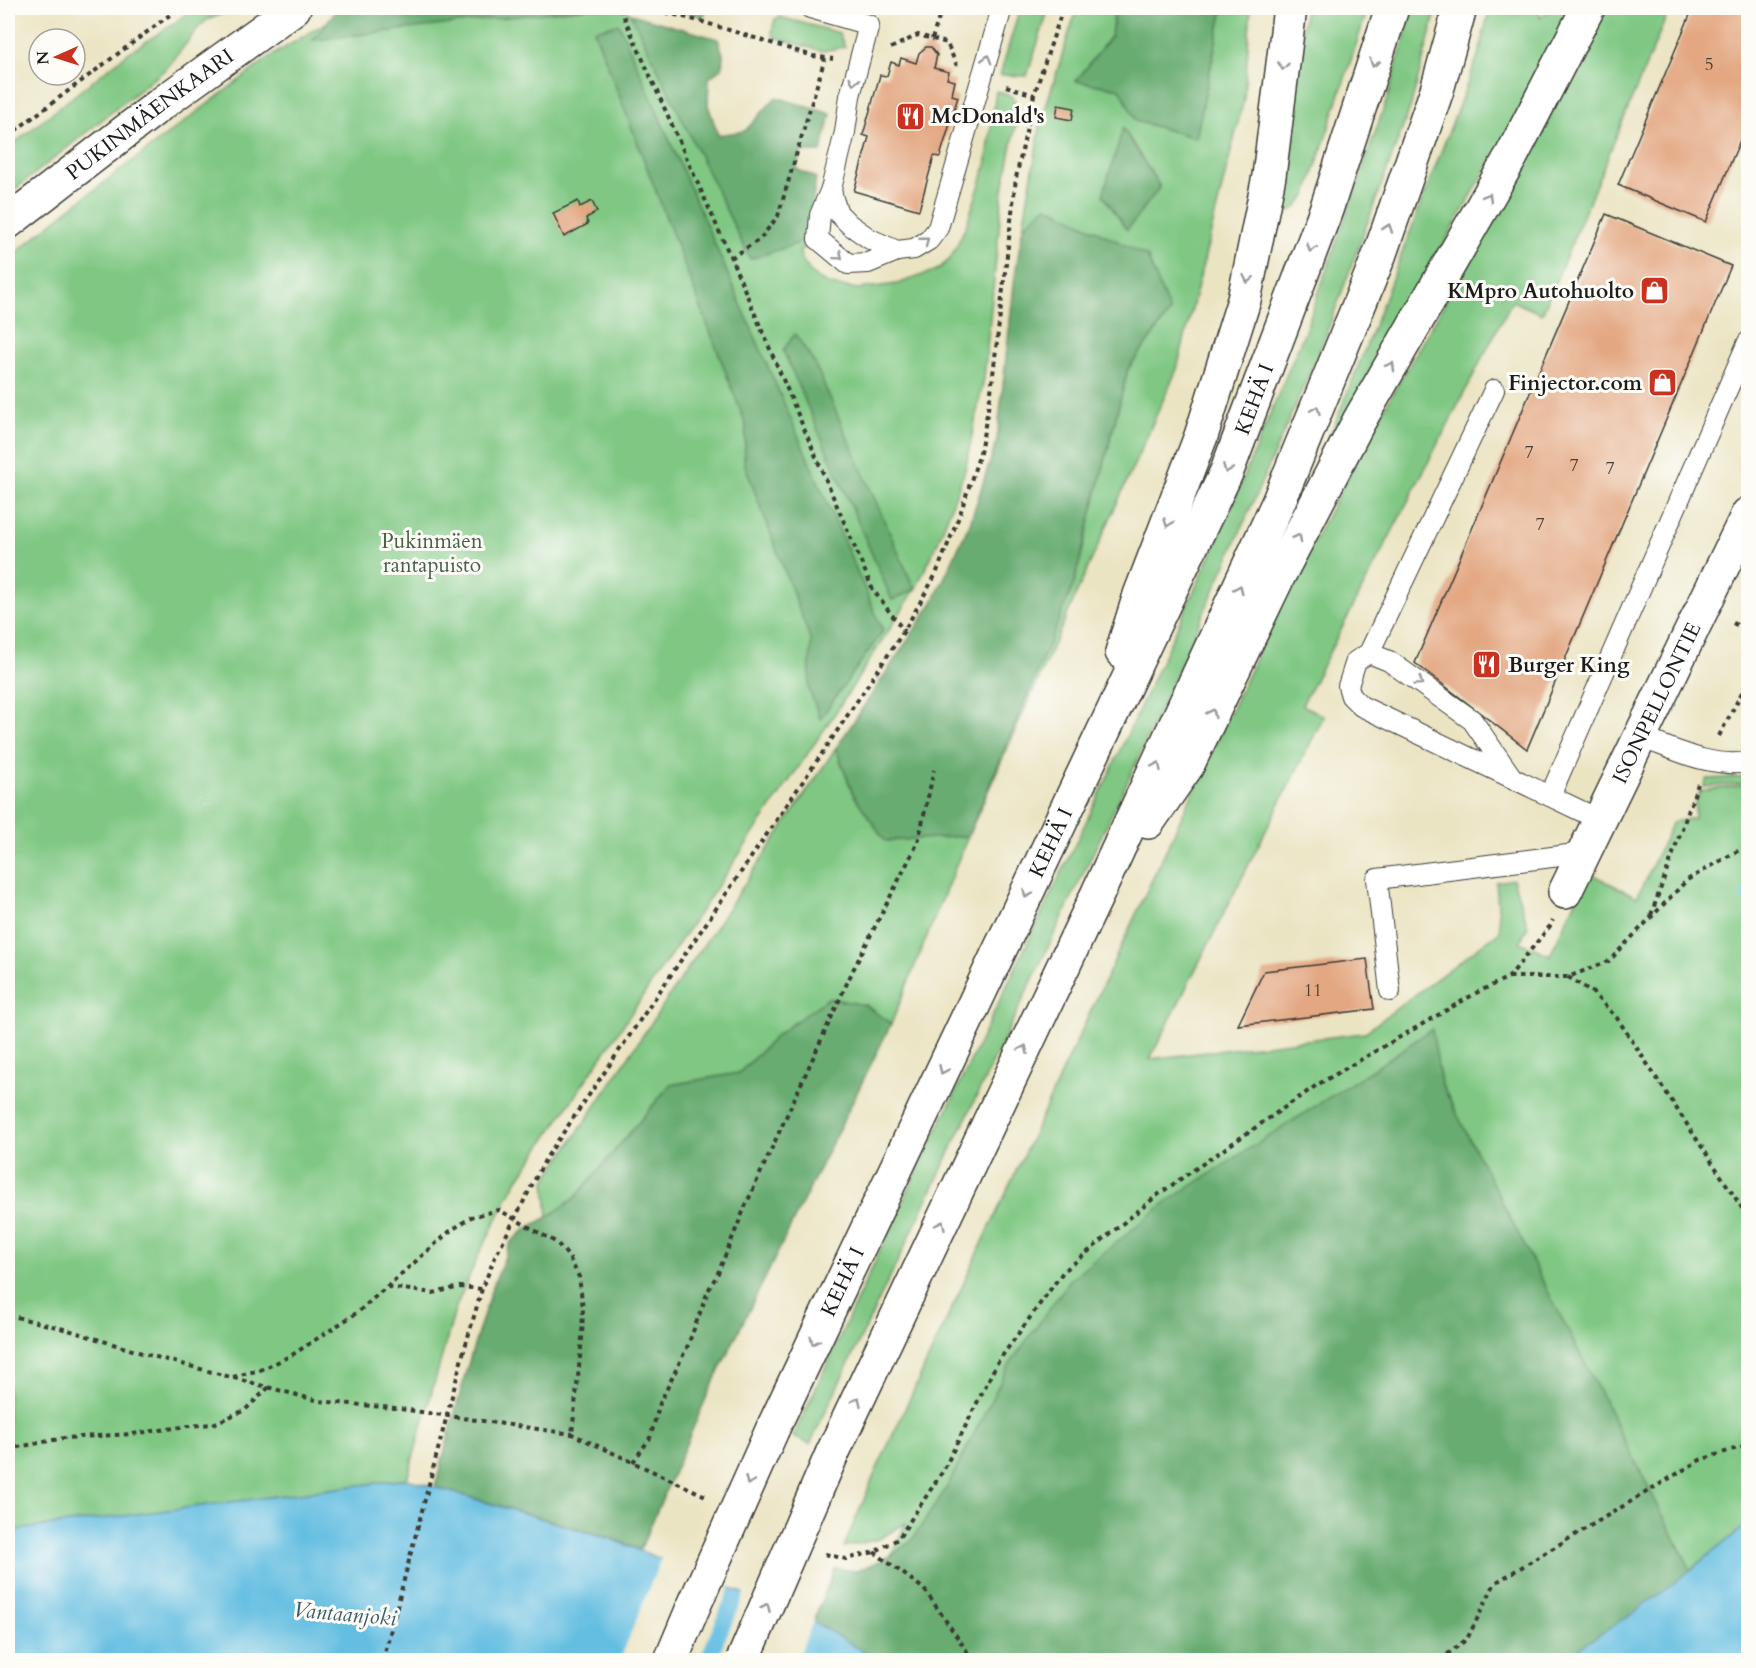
<svg xmlns="http://www.w3.org/2000/svg" width="1756" height="1668" viewBox="0 0 1756 1668" font-family="Cardo,serif">
<style>
.green{fill:#7fc783;stroke:#4e7250;stroke-width:1.5}
.forest{fill:#67ac71;stroke:#426446;stroke-width:1.5}
.water{fill:#64bee1;stroke:#406d7e;stroke-width:1.5}
.pier{fill:#ebe4c3}
.lines{fill:none;stroke-linecap:round;stroke-linejoin:round}
.stream{stroke:#64bee1;stroke-width:10}
.building{fill:#e3a782}
.service-casing{stroke:#3b3a35;stroke-width:22}
.minor-casing{stroke:#3b3a35;stroke-width:36}
.primary-casing{stroke:#3b3a35;stroke-width:36}
.trunk-casing{stroke:#3b3a35;stroke-width:36}
.path{stroke:#3b3a35;stroke-width:4;stroke-dasharray:4.5 4.5;stroke-linecap:butt}
.service{stroke:#fff;stroke-width:20}
.minor{stroke:#fff;stroke-width:33}
.primary{stroke:#fff;stroke-width:33}
.trunk{stroke:#fff;stroke-width:33}
.trunk-bridge-casing{stroke:#3b3a35;stroke-width:36;stroke-linecap:butt}
.path-bridge{stroke:#3b3a35;stroke-width:4;stroke-dasharray:4.5 4.5;stroke-linecap:butt}
.trunk-bridge{stroke:#fff;stroke-width:33}
.oneway{stroke:#999}
.labels{text-anchor:middle;stroke-width:6;stroke-linejoin:round;paint-order:stroke}
.number-label{font-size:18px;fill:#4e3f36}
.street-label{font-size:21px;fill:#1c1c1c;stroke:#fdfcf7}
.poi-label{font-size:21px;font-weight:bold;fill:#1c1c1c;stroke:#fdfcf7;text-anchor:start}
.park-label{font-size:21px;fill:#446045;stroke:#fdfcf7}
.water-label{font-size:22px;font-style:italic;fill:#395d6b;stroke:#fdfcf7}
</style>
<rect width="100%" height="100%" fill="#fdfcf7"/>
<filter id="ink" filterUnits="userSpaceOnUse"><feTurbulence type="fractalNoise" baseFrequency=".0167" numOctaves="2"/><feDisplacementMap in="SourceGraphic" scale="12" xChannelSelector="R" yChannelSelector="G"/><feConvolveMatrix kernelMatrix="1 2 1 2 8 2 1 2 1" color-interpolation-filters="sRGB"/></filter>
<filter id="wash" filterUnits="userSpaceOnUse"><feTurbulence type="fractalNoise" baseFrequency=".008" numOctaves="4" result="noise"/><feDisplacementMap in="SourceGraphic" scale="24" xChannelSelector="R" yChannelSelector="G"/><feGaussianBlur stdDeviation="1.35" result="paint"/><feColorMatrix in="noise" values="0 0 0 0 0 0 0 0 0 0 0 0 0 0 0 0 0 1.4 0 .05"/><feComposite in="paint" operator="in"/></filter>
<g filter="url(#wash)">
<rect width="100%" height="100%" fill="#ebe4c3"/>
<g class="green">
<path d="M193,8h43l-29,12 -9,8 -30,39 -160,128v-47l120,-95 44,-28z"/>
<path d="M350,8h274l7,6 165,230 12,-8 4,9 -13,5 4,11 8,12 7,6 12,6 29,4 38,-5 40,-14 13,-11 16,-33 20,-60 10,-75 16,5 7,13 -16,81 -19,188 -19,92 -27,72 -23,48 -79,122 -321,472 -36,70 -23,53 -49,172 -399,52v-1272l61,-50 202,-153z"/>
<path d="M672,8h34l-2,9z"/>
<path d="M1020,8h29l-22,68 -27,-1z"/>
<path d="M1077,8h38l-4,27 -34,46 44,8 15,32 60,16 27,-129h28l-7,91 -67,270 -209,467 -77,188 -26,-19 -88,30 -38,38 -69,12 -94,112 -28,20 -3,-36 291,-433 17,46 221,-210 54,-215 42,-57 -123,-106 -24,21 18,-105z"/>
<path d="M1305,8h63l-61,186 -10,13 -7,4 -7,-5z"/>
<path d="M1413,8h24l-26,97 -87,235 -95,217 -99,219 -320,668 -17,-7 119,-255 198,-410 102,-220 93,-221 82,-232z"/>
<path d="M1490,8h49l1,10 10,-10h22l-46,92 -198,346v-6l37,-91 113,-293z"/>
<path d="M1607,8h63l-128,306 -30,-13 -210,404 22,11 -174,343 214,-26 136,-102 -4,-49 17,-3 15,48 -8,15 30,13 39,-82 48,24 36,-75 21,-4 1,-14 5,-13 48,-6v739l-89,71 -97,65h-684l-29,-17 57,-120 -27,16 -35,8 31,-74 411,-880 103,-193 123,-214z"/>
<path d="M780,17l59,16 6,14 -23,4 -49,-14 -1,-6 3,-12z"/>
<path d="M1748,777v6l-45,4 4,-8z"/>
</g>
<g class="forest">
<path d="M338,8h249l-274,32z"/>
<path d="M1115,8h108l-27,130 -60,-17 -16,-32 -44,-8 35,-45z"/>
<path d="M631,14l87,25 5,15 -1,14 -13,10 -1,27 10,30 27,-4 31,-34 55,17 -10,38h-20l-5,17 20,9 -8,58 -12,8 -46,15z"/>
<path d="M619,24l264,607 -63,88 -11,-30 2,-48 -67,-178 2,-38 -152,-395z"/>
<path d="M1123,128l37,59 -33,43 -24,-35z"/>
<path d="M1047,206l100,50 23,56 -42,57 -54,215 -106,252 -83,5 -32,-47 -17,-46 97,-146 37,-79 27,-83 18,-165 8,-48z"/>
<path d="M795,334l19,28 101,228 -23,10 -109,-250z"/>
<path d="M828,998l37,7 26,19 -180,363 -71,163 -26,-11 -179,-52 32,-119 24,-77 20,-49 16,-14 21,-11 28,-20 94,-112 69,-12 38,-38z"/>
<path d="M1432,1029l9,54 250,487 -32,25 -97,65h-684l-65,-38 22,-54 21,3 35,-15 21,-16 35,-53 62,-122 61,-85 99,-80 209,-134z"/>
</g>
<g class="water">
<path d="M407,1479l207,61 202,83 62,37h-870v-129z"/>
<path d="M1748,1524v136h-186l97,-65z"/>
</g>
<g class="pier">
<path d="M662,1556l69,29 -32,75h-79z"/>
<path d="M746,1591l68,28 -17,41h-81z"/>
</g>
<g class="lines">
<path class="stream" d="M1746,894l2,3"/>
</g>
<g id="blocks">
<g class="building">
<path d="M1693,8h55v113l-42,101 -88,-37z"/>
<path d="M926,47h5l6,8 -3,13 15,4 -2,7 8,2 -3,14 6,2 -18,60 -6,-1 -15,54 -65,-19 15,-54 -6,-2 17,-60 7,1 4,-14 8,3 2,-7 15,5 3,-10z"/>
<path d="M1058,105l16,3 -2,12 -16,-3z"/>
<path d="M578,201l2,6 12,-6 5,11 -11,6 2,6 -24,13 -11,-24z"/>
<path d="M1606,214l125,52 -204,483 -112,-86z"/>
<path d="M1367,959l7,50 -136,16 26,-54z"/>
</g>
</g>
</g>
<g filter="url(#ink)">
<use href="#blocks" fill-opacity="0" stroke="#3b3a35" stroke-width="1.5"/>
<g class="lines">
<defs>
<g id="service">
<path d="M810,8l59,17 -19,71 -5,36 -14,57 2,10 5,14 12,12 20,14 27,12 17,-2 15,-9 9,-12 64,-220"/>
<path d="M831,189l-11,26 -2,24 30,25 20,-1 29,-12"/>
<path d="M1494,390l-125,263 -13,8 -8,25 3,10 10,10 239,114"/>
<path d="M1369,653l20,8 83,59 39,56"/>
<path d="M1640,737c36,13 70,31 108,25"/>
<path d="M1550,796l198,-454"/>
<path d="M1390,991l-13,-112 207,-26"/>
</g>
<g id="minor">
<path id="s1" d="M1565,892l183,-378"/>
</g>
<g id="primary">
<path id="s2" d="M8,222l153,-118 133,-96"/>
</g>
<g id="trunk">
<path d="M1122,652l18,-57 61,-159 43,-136 25,-124 21,-168"/>
<path d="M1148,822l39,-56 91,-189 81,-156 153,-266 76,-147"/>
<path id="s3" d="M773,1428l454,-957 99,-261 66,-202"/>
<path d="M832,1454l265,-559 181,-392 101,-247 58,-166 23,-82"/>
</g>
</defs>
<use href="#service" class="service-casing"/>
<use href="#minor" class="minor-casing"/>
<use href="#primary" class="primary-casing"/>
<use href="#trunk" class="trunk-casing"/>
<g class="path">
<path d="M620,8l111,250 142,332 31,41"/>
<path d="M648,8l55,14 110,34 20,3"/>
<path d="M932,39l10,-31"/>
<path d="M891,48l27,-13 29,8 10,23"/>
<path d="M1006,86l28,9"/>
<path d="M8,136l171,-128"/>
<path d="M731,258l29,-19 18,-23 47,-158"/>
<path d="M1733,623l15,8"/>
<path d="M1719,736l29,-55"/>
<path d="M1651,915l47,-131"/>
<path d="M1509,977h59l41,-16 78,-81 61,-35"/>
<path d="M1568,977l24,15 25,26 131,199"/>
<path d="M388,1287l45,6 27,-6 22,2"/>
<path d="M8,1315l60,15 77,24 174,47 75,7 178,26 136,63"/>
<path d="M463,1354l19,-65 13,-32 51,-99 281,-412 77,-115 32,-57 24,-60 20,-61 11,-61 25,-214 18,-83 29,-87"/>
<path d="M233,1377l30,-8 29,-14 66,-43 91,-80 22,-15 28,-7 58,33 12,14 10,20 4,31 -1,30 -10,96"/>
<path d="M8,1449l56,-11 68,-4 57,-8 24,-2 32,-14 24,-23"/>
<path d="M633,1462l17,-24 10,-35 28,-58 20,-54 10,-18 27,-66 108,-237 65,-128 16,-72"/>
<path d="M874,1552l50,37 49,71"/>
<path d="M825,1554l21,5 28,-7 24,-13 45,-68 54,-108 66,-91 96,-78 158,-109 159,-92 33,-16 41,-51 3,-6"/>
<path d="M1440,1660l27,-21 28,-56 205,-123 44,-14 4,-3"/>
</g>
<use href="#service" class="service"/>
<use href="#minor" class="minor"/>
<use href="#primary" class="primary"/>
<use href="#trunk" class="trunk"/>
<defs>
<g id="trunk-bridge">
<path d="M671,1660l21,-50 81,-182"/>
<path d="M743,1660l89,-206"/>
</g>
</defs>
<use href="#trunk-bridge" class="trunk-bridge-casing"/>
<path class="path-bridge" d="M383,1660l80,-306"/>
<use href="#trunk-bridge" class="trunk-bridge"/>
</g>
<defs><path id="oneway-chevron" d="M-2-3.5L2.5 0L-2 3.5" fill="none" stroke-width="1.6" stroke-linecap="round" stroke-linejoin="round" transform="scale(1.5)"/></defs>
<g class="oneway">
<use href="#oneway-chevron" transform="translate(987 59) rotate(-74)"/>
<use href="#oneway-chevron" transform="translate(1374 63) rotate(108)"/>
<use href="#oneway-chevron" transform="translate(1283 66) rotate(97)"/>
<use href="#oneway-chevron" transform="translate(854 81) rotate(103)"/>
<use href="#oneway-chevron" transform="translate(1488 197) rotate(-60)"/>
<use href="#oneway-chevron" transform="translate(1388 228) rotate(-71)"/>
<use href="#oneway-chevron" transform="translate(925 241) rotate(-39)"/>
<use href="#oneway-chevron" transform="translate(1311 248) rotate(111)"/>
<use href="#oneway-chevron" transform="translate(839 256) rotate(40)"/>
<use href="#oneway-chevron" transform="translate(1248 279) rotate(101)"/>
<use href="#oneway-chevron" transform="translate(1391 366) rotate(-60)"/>
<use href="#oneway-chevron" transform="translate(1316 410) rotate(-68)"/>
<use href="#oneway-chevron" transform="translate(1227 469) rotate(113)"/>
<use href="#oneway-chevron" transform="translate(1168 523) rotate(111)"/>
<use href="#oneway-chevron" transform="translate(1298 538) rotate(-62)"/>
<use href="#oneway-chevron" transform="translate(1239 589) rotate(-65)"/>
<use href="#oneway-chevron" transform="translate(1419 682) rotate(35)"/>
<use href="#oneway-chevron" transform="translate(1212 713) rotate(-64)"/>
<use href="#oneway-chevron" transform="translate(1157 766) rotate(-65)"/>
<use href="#oneway-chevron" transform="translate(1027 894) rotate(115)"/>
<use href="#oneway-chevron" transform="translate(1024 1049) rotate(-65)"/>
<use href="#oneway-chevron" transform="translate(943 1070) rotate(115)"/>
<use href="#oneway-chevron" transform="translate(941 1225) rotate(-65)"/>
<use href="#oneway-chevron" transform="translate(814 1341) rotate(115)"/>
<use href="#oneway-chevron" transform="translate(857 1401) rotate(-65)"/>
<use href="#oneway-chevron" transform="translate(749 1481) rotate(114)"/>
<use href="#oneway-chevron" transform="translate(766 1607) rotate(-66)"/>
</g>
</g>
<defs>
<symbol id="restaurant-square" viewBox="-11 -11 22 22"><rect x="-9" y="-9" width="18" height="18" rx="4" fill="#c8321e" stroke="#fdfcf7"/><path d="M-5-6h1v4h1v-4h1v4h1v-4h1v5L-1.5 .5V6h-2V.5L-5-1ZM5-6V6H3V1.5H1.5Q1.5-4 5-6Z" fill="#fff"/></symbol>
<symbol id="shop-square" viewBox="-11 -11 22 22"><rect x="-9" y="-9" width="18" height="18" rx="4" fill="#c8321e" stroke="#fdfcf7"/><path d="M-5-2.5h2.3a2.7 3.5 0 0 1 5.4 0H5L5.5 6h-11ZM-1.5-2.5h3a1.5 2.3 0 0 0-3 0Z" fill="#fff"/></symbol>
</defs>
<g fill-rule="evenodd">
<use href="#restaurant-square" x="894" y="100" width="33" height="33"/>
<use href="#shop-square" x="1638" y="274" width="33" height="33"/>
<use href="#shop-square" x="1646" y="366" width="33" height="33"/>
<use href="#restaurant-square" x="1470" y="648" width="33" height="33"/>
</g>
<g class="labels">
<g class="number-label">
<text x="1709" y="70">5</text>
<text x="1529" y="458">7</text>
<text x="1574" y="471">7</text>
<text x="1610" y="474">7</text>
<text x="1540" y="530">7</text>
<text x="1313" y="996">11</text>
</g>
<g class="street-label">
<text dy="7" stroke="none"><textPath href="#s2" startOffset="178">PUKINMÄENKAARI</textPath></text>
<text dy="7" stroke="none"><textPath href="#s3" startOffset="1136">KEHÄ I</textPath></text>
<text dy="7" stroke="none"><textPath href="#s1" startOffset="210">ISONPELLONTIE</textPath></text>
<text dy="7" stroke="none"><textPath href="#s3" startOffset="648">KEHÄ I</textPath></text>
<text dy="7" stroke="none"><textPath href="#s3" startOffset="162">KEHÄ I</textPath></text>
</g>
<g class="poi-label">
<text x="931" y="123">McDonald's</text>
<text x="1634" y="298" text-anchor="end">KMpro Autohuolto</text>
<text x="1642" y="390" text-anchor="end">Finjector.com</text>
<text x="1508" y="672">Burger King</text>
</g>
<g class="park-label">
<text x="432" y="548">Pukinmäen<tspan x="432" dy="24">rantapuisto</tspan></text>
</g>
<g class="water-label">
<text transform="translate(345 1613) rotate(5)" y="8">Vantaanjoki</text>
</g>
</g>
<rect width="1756" height="1668" fill="none" stroke="#fdfcf7" stroke-width="30"/>
<g transform="translate(57 57) rotate(267)"><circle r="28" fill="#fdfcf7" stroke="#a3a29f" stroke-width="1.5"/>
<path d="M0-4.5L10 22L0 15L-10 22Z" fill="#c8321e"/>
<text y="-9" font-size="16" font-weight="bold" text-anchor="middle" fill="#1c1c1c">N</text>
</g>
</svg>
